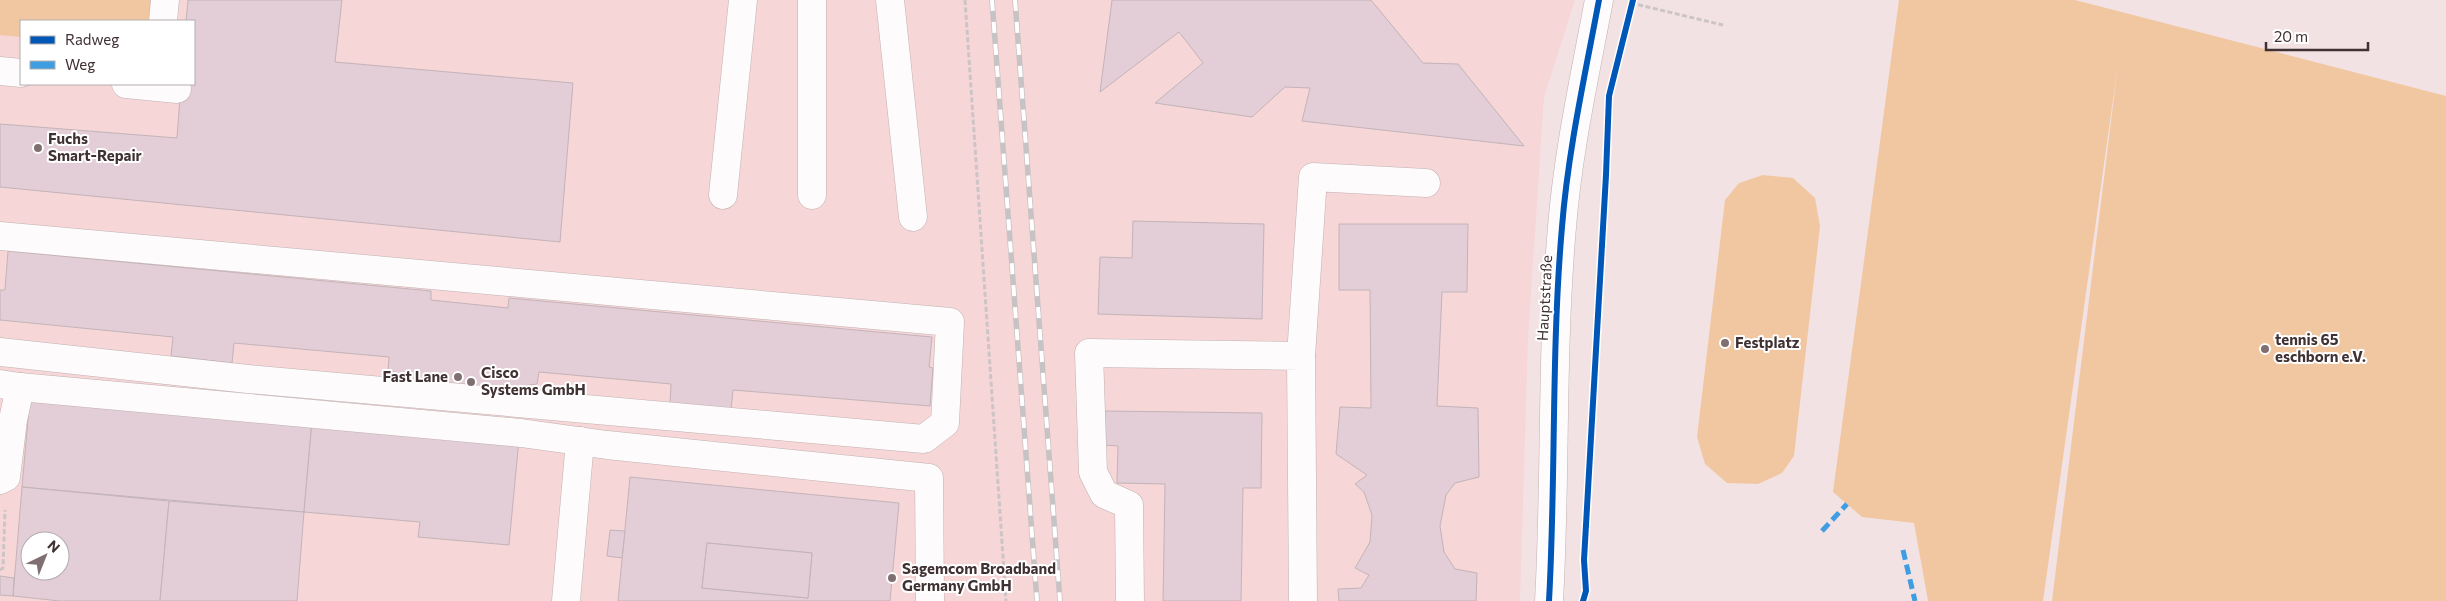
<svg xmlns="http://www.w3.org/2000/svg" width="2446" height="601" viewBox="0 0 2446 601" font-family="Commissioner,sans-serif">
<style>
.built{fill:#f7d6d8;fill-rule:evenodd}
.green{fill:#f0c7a1}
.building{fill:#e3cdd6;stroke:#c2b4b8;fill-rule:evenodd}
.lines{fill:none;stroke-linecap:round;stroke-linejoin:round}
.minor-casing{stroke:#c0b1b2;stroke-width:29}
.path{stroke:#ccc4c5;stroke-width:3;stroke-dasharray:5 2.5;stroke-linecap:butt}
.minor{stroke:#fdfbfb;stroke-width:28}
.rail-casing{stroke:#c7c2c3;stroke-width:5.5}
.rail{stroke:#fff;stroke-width:4;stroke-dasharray:11;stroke-linecap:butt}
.quiet{stroke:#3f9de2;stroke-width:5;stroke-dasharray:10 5;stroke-linecap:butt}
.cycleway-casing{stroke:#fff;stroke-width:9}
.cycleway{stroke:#0057b8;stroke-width:6}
.poi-dot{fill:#7f6f71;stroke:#fff;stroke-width:2}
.labels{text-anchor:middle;stroke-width:4;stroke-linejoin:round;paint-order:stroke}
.poi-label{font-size:15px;font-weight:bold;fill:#403133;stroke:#fff;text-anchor:start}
.street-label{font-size:15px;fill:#403133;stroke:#fff}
</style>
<rect width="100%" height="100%" fill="#f3e2e3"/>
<path class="built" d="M0,0h1575l-31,97 -16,241 -8,263h-1520zM21,21h173v63h-173zM30,541h30v30h-30z"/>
<g class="green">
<path d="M0,0h152l-2,21h-129v16l-21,-2z"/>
<path d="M1899,0h176l371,96v505h-394l66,-537 -75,537h-115l-14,-78 -52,-6 -29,-25z"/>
<path d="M1763,175l30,3 22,20 5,28 -26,230 -12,17 -24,11 -31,-1 -22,-19 -8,-27 28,-237 14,-17z"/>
</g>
<g class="building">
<path d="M188,0h154l-7,62 238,21 -13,159 -560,-55v-63l177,14 4,-54h13v-63h-8z"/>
<path d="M1112,0h259l52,63 35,1 66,82 -222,-25 8,-33 -25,-1 -33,30 -97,-14 48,-40 -24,-31 -79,60z"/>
<path d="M1133,221l131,3 -2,95 -164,-5 2,-57 32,1z"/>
<path d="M1339,224h129l-1,68h-25l-5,114 41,2 1,69 -24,6 -9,12 -6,31 4,26 11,17 22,4 -1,28h-137l-1,-12 23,-1 8,-13 -14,-7 15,-26 2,-27 -8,-23 -9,-8 12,-9 -31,-21 4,-47 31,1 -1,-118h-31z"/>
<path d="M8,251l423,40v9l77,8 1,-10 423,39 -3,30 4,1 -3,38 -197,-16 -2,20 -61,-7 1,-19 -132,-12 -2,12 -76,10 -73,-24 1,-13 -155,-14 -2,20 -61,-7 2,-19 -173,-17v-30h5z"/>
<path d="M30,397l282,24 -8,91 -282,-25z"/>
<path d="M1105,411l157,2 -1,75h-18l-2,113h-78l2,-117 -48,-1 1,-37 -14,-1z"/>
<path d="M312,421l207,18 -10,106 -91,-8 2,-15 -116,-10z"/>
<path d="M630,477l269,26 -9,98h-272zM707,543l105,10 -4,45 -106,-10z"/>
<path d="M22,487l147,14 -9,100h-100l-47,-5zM30,541h30v30h-30z"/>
<path d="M169,501l135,11 -7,89h-137z"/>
<path d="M610,530l15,1 -3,27 -15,-2z"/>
<path d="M707,543l105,10 -4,45 -106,-10z"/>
<path d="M0,576l14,2 -1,18 -13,-1z"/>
</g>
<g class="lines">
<defs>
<g id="minor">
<path d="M890,0l23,217"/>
<path d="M163,21l2,-21"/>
<path d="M0,71l21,2"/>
<path d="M126,84l51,5"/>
<path d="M723,195l20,-195"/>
<path d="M812,195v-195"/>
<path d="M0,236l950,86 -5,101 -21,16 -676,-60 -248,-27"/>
<path d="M1301,356l12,-179 113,6"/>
<path d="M0,384l20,3 -7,33 -7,57 -6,3"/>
<path d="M20,387l501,46 86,12 322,33 1,123"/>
<path d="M566,601l14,-160"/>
<path d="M1130,601l-1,-96 -25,-11 -11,-22 -4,-119 212,3 2,245"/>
<path d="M1549,601c7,-124 2,-249 13,-374 6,-76 23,-152 37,-227"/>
</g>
</defs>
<use href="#minor" class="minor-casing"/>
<g class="path">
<path d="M965,0l41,601"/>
<path d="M1631,3l92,22"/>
<path d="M0,570l3,-2 2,-58"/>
</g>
<use href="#minor" class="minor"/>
<defs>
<g id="rail">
<path d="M992,0l45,601"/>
<path d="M1015,0l45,601"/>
</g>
</defs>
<use href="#rail" class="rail-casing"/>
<use href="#rail" class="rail"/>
<g class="quiet">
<path d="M1822,531l25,-27"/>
<path d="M1903,550l12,51"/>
</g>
<defs>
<g id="cycleway">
<path d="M1549,601c7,-124 2,-249 13,-374 6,-76 23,-152 37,-227"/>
<path d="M1583,601l3,-10 -2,-31 22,-385 3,-79 24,-96"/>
</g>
</defs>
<use href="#cycleway" class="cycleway-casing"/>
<use href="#cycleway" class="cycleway"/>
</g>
<g class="poi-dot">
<circle cx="38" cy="148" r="5"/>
<circle cx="1725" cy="343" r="5"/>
<circle cx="2265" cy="349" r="5"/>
<circle cx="458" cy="377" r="5"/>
<circle cx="471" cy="382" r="5"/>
<circle cx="892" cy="578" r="5"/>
</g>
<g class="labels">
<g class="poi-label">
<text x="48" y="144">Fuchs<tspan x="48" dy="17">Smart-Repair</tspan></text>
<text x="2275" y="345">tennis 65<tspan x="2275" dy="17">eschborn e.V.</tspan></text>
<text x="1735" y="348">Festplatz</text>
<text x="481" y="378">Cisco<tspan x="481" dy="17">Systems GmbH</tspan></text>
<text x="448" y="382" text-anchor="end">Fast Lane</text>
<text x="902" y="574">Sagemcom Broadband<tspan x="902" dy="17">Germany GmbH</tspan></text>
</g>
<g class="street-label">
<text transform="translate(1545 298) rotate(-87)" y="5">Hauptstraße</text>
</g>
</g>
<rect x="20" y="20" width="175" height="65" fill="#ffffff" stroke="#b3adad"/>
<rect x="30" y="36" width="25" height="8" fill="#0057b8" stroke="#b3adad"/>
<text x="65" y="45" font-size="15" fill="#403133">Radweg</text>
<rect x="30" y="61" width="25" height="8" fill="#3f9de2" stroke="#b3adad"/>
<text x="65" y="70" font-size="15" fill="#403133">Weg</text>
<g transform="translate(45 556) rotate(43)"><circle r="24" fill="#ffffff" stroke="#b3adad"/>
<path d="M0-4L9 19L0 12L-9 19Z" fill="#7f6f71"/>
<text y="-8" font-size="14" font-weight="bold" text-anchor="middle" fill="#403133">N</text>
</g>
<path d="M2266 42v8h102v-8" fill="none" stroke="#403133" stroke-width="2.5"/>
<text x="2274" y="42" font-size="15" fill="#403133" stroke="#ffffff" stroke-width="4" paint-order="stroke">20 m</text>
</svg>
